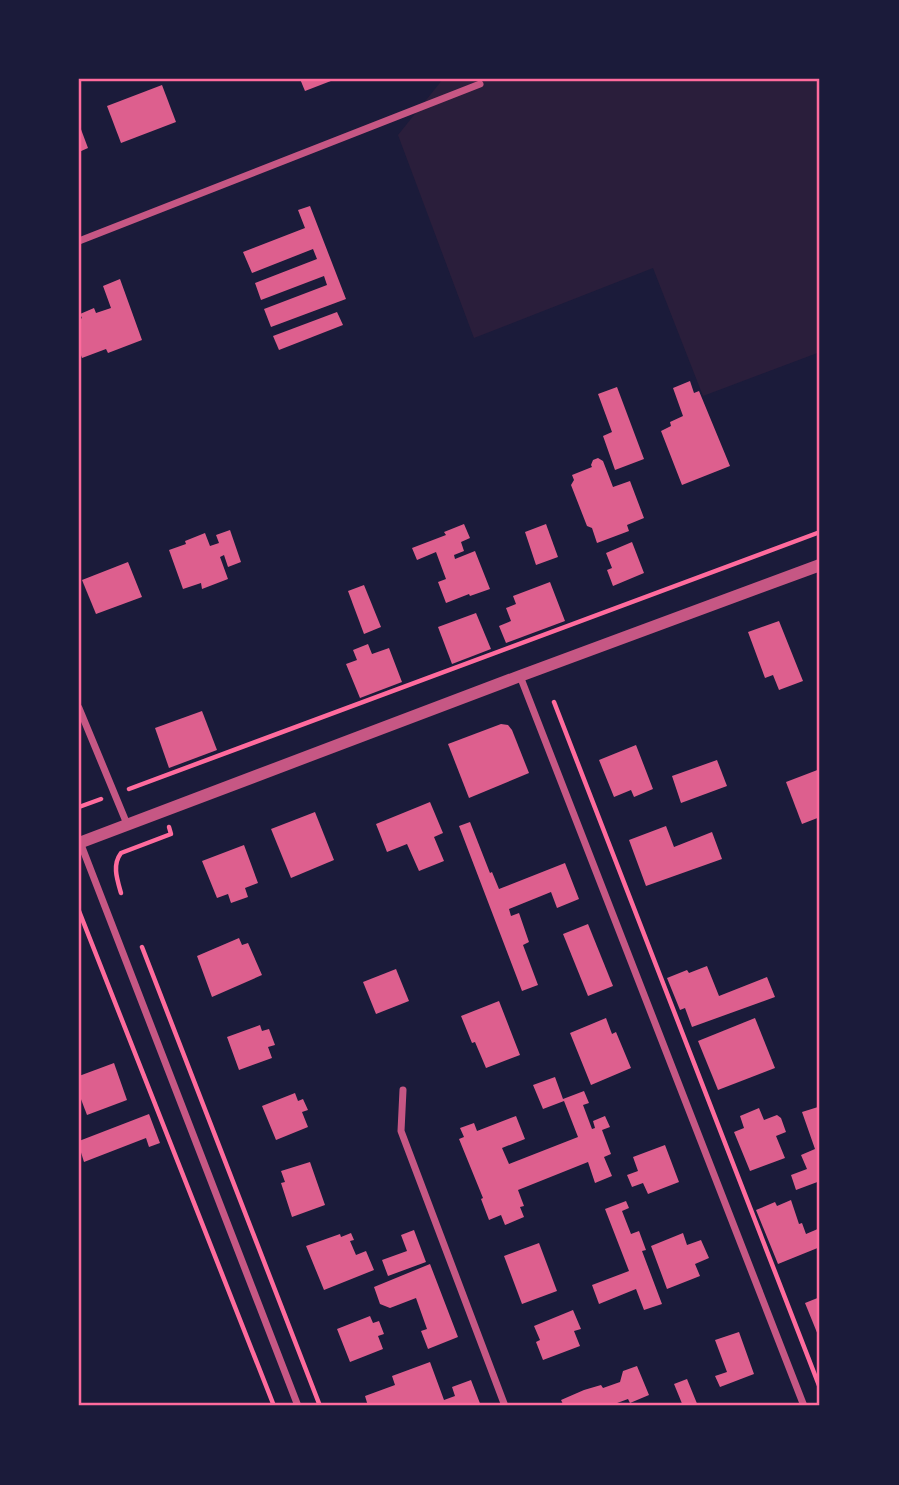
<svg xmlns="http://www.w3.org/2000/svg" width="899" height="1485" viewBox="0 0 899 1485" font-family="'DM Sans',sans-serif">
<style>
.green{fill:#2a1e3b}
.building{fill:#dd5f8e}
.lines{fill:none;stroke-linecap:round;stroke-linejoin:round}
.path{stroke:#ff6b9d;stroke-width:4.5}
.minor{stroke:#c65784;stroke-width:7}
.tertiary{stroke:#c65784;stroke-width:12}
.neatline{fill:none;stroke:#ff6b9d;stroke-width:2.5}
</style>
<rect width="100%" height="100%" fill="#1b1b3a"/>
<path class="green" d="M443,79h377v273l-117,44 -50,-128 -179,70 -76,-203z"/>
<g class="building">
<path d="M300,79h36l-31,12z"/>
<path d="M162,85l14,37 -55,21 -14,-37z"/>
<path d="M79,124l9,24 -9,4z"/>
<path d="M310,206l36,93 -75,28 -7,-18 63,-24 -3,-9 -63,24 -6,-17 62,-24 -4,-10 -61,24 -9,-21 62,-24 -7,-18z"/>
<path d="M120,279l22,61 -34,13 -2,-4 -24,9 -3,-8v-30l3,-2 -2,-4 14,-6 2,5 15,-5 -8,-22z"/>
<path d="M337,312l6,13 -64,25 -6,-14z"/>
<path d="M690,381l4,12 5,-2 31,75 -48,19 -21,-54 10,-5 -1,-4 13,-6 -10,-28z"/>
<path d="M617,387l27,72 -29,11 -12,-34 9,-4 -14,-38z"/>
<path d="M598,458l5,3 10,26 17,-6 14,37 -17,7 2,6 -32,12 -5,-15 -5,-2 -16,-41 3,-5 -2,-5 20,-8 -1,-2 2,-5z"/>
<path d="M464,524l6,14 -9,4 3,9 -10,4 1,4 20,-8 15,38 -20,7 -1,-2 -23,9 -8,-21 8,-3 -10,-27 -19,8 -5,-12 34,-13 -2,-3z"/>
<path d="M546,524l12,33 -22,8 -11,-33z"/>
<path d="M230,530l11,32 -13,5 -4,-12 -4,2 8,22 -26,10 -1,-6 -18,6 -14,-39 17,-6 -1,-3 20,-8 5,13 9,-3 -3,-8z"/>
<path d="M632,542l12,31 -31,13 -6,-16 5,-2 -6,-15z"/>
<path d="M128,562l14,35 -46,17 -14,-34z"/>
<path d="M550,582l15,39 -59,22 -7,-17 12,-5 -5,-13 10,-4 -3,-8z"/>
<path d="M364,585l17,42 -17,7 -16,-43z"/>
<path d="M476,613l15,36 -39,15 -14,-37z"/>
<path d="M779,621l24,60 -24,9 -6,-15 -8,3 -17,-46z"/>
<path d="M368,644l4,10 17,-6 13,34 -42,16 -14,-34 11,-4 -4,-10z"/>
<path d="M202,711l15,39 -48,18 -14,-40z"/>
<path d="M501,724l7,1 4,5 17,43 -60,25 -21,-54z"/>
<path d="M636,745l17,44 -19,8 -3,-7 -17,7 -15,-37z"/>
<path d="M717,760l10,26 -46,17 -9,-27z"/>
<path d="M820,769v48l-18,7 -16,-42z"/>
<path d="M430,802l13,31 -9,4 10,24 -25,10 -12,-27 -20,8 -11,-28z"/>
<path d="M315,812l19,48 -43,18 -20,-49z"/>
<path d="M470,822l20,51 2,-1 7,17 66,-26 14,36 -22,9 -6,-16 -42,17 2,7 8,-3 10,29 -6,3 15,40 -16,6 -63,-165z"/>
<path d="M666,826l8,21 38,-15 10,27 -76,27 -17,-46z"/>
<path d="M244,845l14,38 -13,5 3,9 -17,6 -3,-9 -11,4 -15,-37z"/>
<path d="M588,924l25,62 -25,10 -25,-62z"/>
<path d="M239,938l3,7 6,-2 14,32 -50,22 -15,-41z"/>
<path d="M707,966l12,30 48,-19 8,20 -83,30 -7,-19 -5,2 -13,-32 20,-8 2,3z"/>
<path d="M396,969l13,32 -33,13 -13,-32z"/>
<path d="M499,1001l21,54 -34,13 -11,-26 -3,1 -11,-27z"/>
<path d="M606,1018l6,16 4,-2 15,36 -40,17 -21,-52z"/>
<path d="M755,1018l20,50 -57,22 -20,-49z"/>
<path d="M260,1025l2,6 7,-2 6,16 -7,2 4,11 -33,12 -12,-33z"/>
<path d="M114,1063l13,37 -40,15 -8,-21v-18z"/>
<path d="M555,1077l8,22 21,-8 5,12 -6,2 9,24 3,-1 -2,-7 12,-5 5,11 -8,3 9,24 -7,3 8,19 -17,7 -7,-21 -70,28 6,16 -4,1 4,10 -19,8 -4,-10 -12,5 -8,-21 2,-1 -24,-59 5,-2 -4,-9 14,-5 3,8 39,-15 9,23 -23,9 7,16 69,-27 -14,-36 -21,8 -10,-24z"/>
<path d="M295,1093l3,8 5,-2 5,11 -6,2 6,15 -32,13 -14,-34z"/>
<path d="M818,1107l2,4v70l-24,9 -5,-15 16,-6 -6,-14 14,-6 -13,-37z"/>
<path d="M759,1108l5,12 13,-5 4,3 5,14 -10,4 9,22 -35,13 -16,-39 10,-4 -4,-12z"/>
<path d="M149,1114l11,29 -11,4 -3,-9 -62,24 -5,-16v-5z"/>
<path d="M665,1145l14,37 -31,12 -5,-11 -11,4 -5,-12 11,-4 -5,-14z"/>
<path d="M310,1162l15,43 -33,12 -11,-34 4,-1 -4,-11z"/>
<path d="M791,1200l8,24 3,-1 4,11 14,-6v19l-42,17 -22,-54 19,-8 2,4z"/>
<path d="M626,1201l3,7 -7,3 9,23 8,-3 7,19 -4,1 20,53 -18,6 -8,-21 -37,15 -7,-19 37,-14 -24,-62z"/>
<path d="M414,1230l12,32 -38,14 -6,-16 25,-9 -6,-16z"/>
<path d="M351,1233l3,7 -4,1 6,14 10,-4 8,19 -50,20 -18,-44 34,-12 1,3z"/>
<path d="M683,1233l4,12 14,-5 8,18 -14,6 5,12 -33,13 -16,-43z"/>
<path d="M539,1243l18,48 -35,13 -18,-48z"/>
<path d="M430,1264l28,73 -30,12 -7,-18 6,-2 -11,-31 -26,10 -10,-4 -6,-17z"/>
<path d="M820,1297v43l-15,-37z"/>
<path d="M573,1310l8,19 -7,2 6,15 -37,14 -7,-18 4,-2 -6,-14z"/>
<path d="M370,1316l3,7 6,-2 5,13 -6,2 5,13 -33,13 -13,-33z"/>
<path d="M739,1332l15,42 -34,13 -5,-11 12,-4 -12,-32z"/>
<path d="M430,1362l14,38 11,-4 -3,-9 19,-7 10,26h-113l-3,-10 30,-11 -3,-9z"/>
<path d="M637,1366l12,29 -19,8 -2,-4 -19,7h-45l-3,-6 23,-10 17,-5 2,3 17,-6 3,-11z"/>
<path d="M687,1379l11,27h-15l-9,-22z"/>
</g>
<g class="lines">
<g class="path">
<path d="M554,702l266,686"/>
<path d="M129,789l691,-257"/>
<path d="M79,807l22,-8"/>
<path d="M121,893c-4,-14 -9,-28 0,-40l50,-19 -2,-7"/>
<path d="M79,911l195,495"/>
<path d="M142,947l178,459"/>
</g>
<g class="minor">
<path d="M79,241l401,-157"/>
<path d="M520,676l284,730"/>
<path d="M79,708l48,116"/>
<path d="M80,842l218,564"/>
<path d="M403,1090l-2,41 104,275"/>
</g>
<path class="tertiary" d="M79,843l441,-167 300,-111"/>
</g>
<rect width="899" height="1485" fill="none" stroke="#1b1b3a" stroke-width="161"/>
<rect x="80" y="80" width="738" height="1324" class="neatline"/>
</svg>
